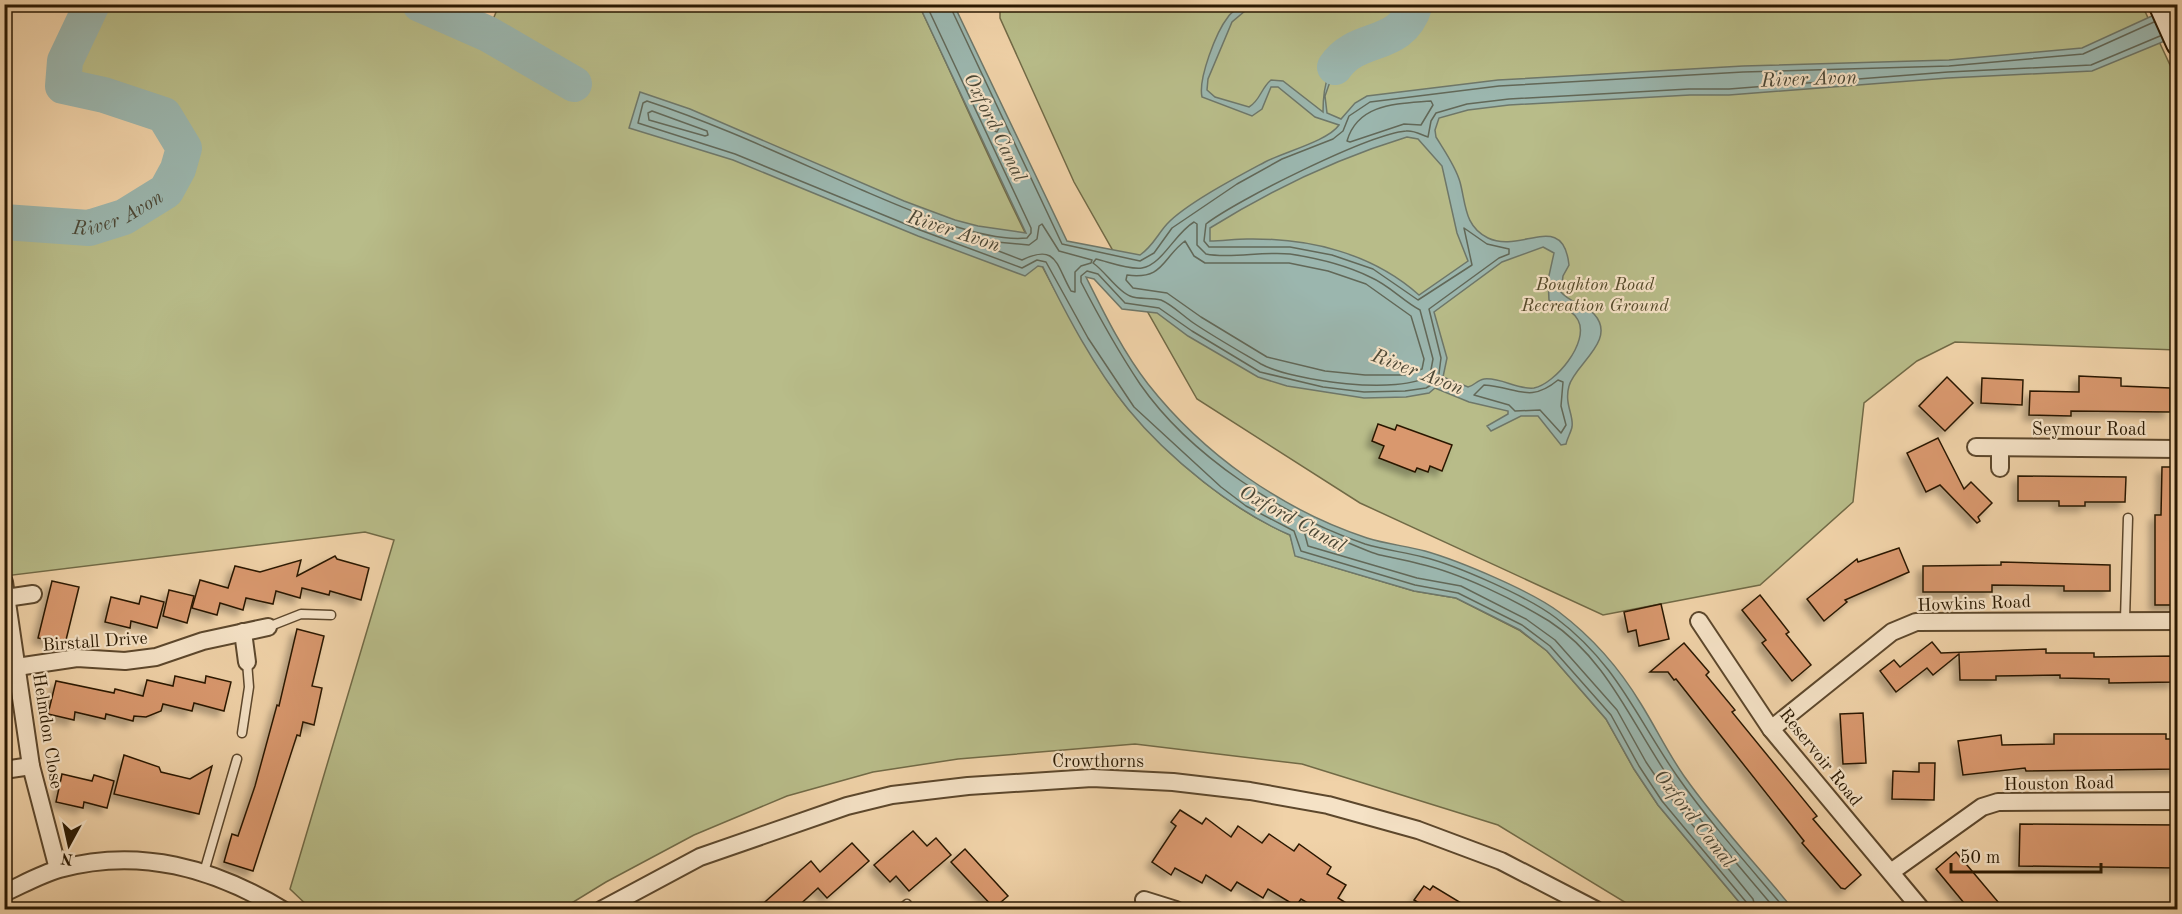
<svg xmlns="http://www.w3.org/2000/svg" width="2182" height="914" viewBox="0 0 2182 914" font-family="'Old Standard TT',serif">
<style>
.green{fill:#b8bc89;stroke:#716a46;stroke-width:1.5}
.water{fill:#9bb6ae;stroke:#6e7769;stroke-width:1.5;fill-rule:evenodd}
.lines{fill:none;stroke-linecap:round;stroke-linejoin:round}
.shore{stroke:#626858;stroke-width:1.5}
.river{stroke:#9bb6ae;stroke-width:36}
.building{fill:#d9986e;stroke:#2a1902;stroke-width:1.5;filter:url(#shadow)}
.lane-casing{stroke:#5c472c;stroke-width:11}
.street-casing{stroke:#5c472c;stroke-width:20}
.secondary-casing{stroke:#2a1902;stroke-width:26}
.lane{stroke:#f5e2c6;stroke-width:8}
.street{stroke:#f5e2c6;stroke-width:16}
.secondary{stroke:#f5e2c6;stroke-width:22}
.labels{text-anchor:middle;stroke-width:4.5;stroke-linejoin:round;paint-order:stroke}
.park-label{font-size:18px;font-style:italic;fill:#554a2a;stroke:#f5e2c6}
.street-label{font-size:18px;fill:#2a1902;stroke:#f5e2c6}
.water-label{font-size:20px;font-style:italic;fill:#4c4836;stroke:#f5e2c6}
</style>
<defs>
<filter id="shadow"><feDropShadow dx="-5.5" dy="5.5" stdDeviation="3" flood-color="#0004"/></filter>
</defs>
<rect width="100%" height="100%" fill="#f0d2a8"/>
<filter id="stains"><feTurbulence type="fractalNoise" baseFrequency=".00333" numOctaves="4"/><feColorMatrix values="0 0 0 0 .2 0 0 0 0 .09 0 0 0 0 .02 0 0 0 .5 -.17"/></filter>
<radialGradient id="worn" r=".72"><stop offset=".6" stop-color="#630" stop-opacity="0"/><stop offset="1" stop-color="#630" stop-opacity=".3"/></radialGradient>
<g class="green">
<path d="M92,5h328l67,29 12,-29h420c49,102 92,208 148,307 19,33 38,70 63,99 43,50 100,98 160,124l6,21 118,35 42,7 63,32 28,21 59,68 28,50 24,36 87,104h-109l-138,-84 -196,-61 -167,-20 -177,15 -85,13 -86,24 -93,39 -88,47 -44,27h-251l-21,-20 104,-349 -29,-8 -360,44v-354l84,6 35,-11 42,-26 12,-22 6,-21 -21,-33 -59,-20 -41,-9 2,-25z"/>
<path d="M1000,5h1142l35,75v270l-222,-8 -38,19 -53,42 -11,99 -93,83 -157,30 -243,-112 -163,-104 -123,-217 -74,-164z"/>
</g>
<path class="water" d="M919,5h35l113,236 73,14c13,-9 17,-20 27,-31 20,-21 72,-48 98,-62 19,-10 63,-21 74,-37l-24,-8 -37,-30h-7l-9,22 -10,7 -50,-19c-4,-18 14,-65 26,-80 3,-5 9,-8 14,-12h10l-20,17 -24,57 -1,11 8,7 34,10c11,-6 12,-19 22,-27l12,1 40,31c0,-21 4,-49 24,-63 23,-16 64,-9 65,-44h3l-2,14 -9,12 -53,21 -19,24 -7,20 2,17 14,6 14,-16 12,-7 131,-16 245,-14 206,-6 133,-12 94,-43 1,31 -85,35 -144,7 -219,17h-39l-181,10 -41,5 -29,8 -4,12 1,7c8,13 20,30 24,45 6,22 4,44 28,56 33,16 75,-28 81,27l-6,11 -2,16c9,11 22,11 33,22 24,26 -20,51 -25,72 -5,18 5,29 3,41 -1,5 -5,12 -6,17l-5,1 -23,-29h-17l-30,15 -4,-5 21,-12v-3l-39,-9 -34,-14 -6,5 -23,4 -42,1 -77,-12 -29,-9 -70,-41 -31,-23 -35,-4 -28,-30 -8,-2c18,36 37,75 62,107 55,70 134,126 219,154 19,6 39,8 58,13 35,10 106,40 134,61 33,25 61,57 82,92 15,24 27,49 43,72 33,47 73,89 109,133h-48l-87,-104 -24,-36 -28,-50 -59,-68 -27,-21 -64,-32 -42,-7 -119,-35 -5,-21c-56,-24 -123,-78 -162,-126 -34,-42 -61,-93 -85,-142l-5,-1 -13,10 -107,-40 -185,-76 -104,-32 11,-36 50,17 214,92 51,19 23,6 48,7zM1407,137l11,2 24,27 15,67 11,28 -49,34c-47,-42 -110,-57 -172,-56 -12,0 -25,2 -37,2v-13c61,-38 128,-70 197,-91zM1543,247l11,6 -6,27 1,20c9,7 24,9 29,20 12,22 -23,64 -44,68 -17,2 -33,-11 -50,-9 -7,1 -10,7 -16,8l-25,-10 4,-19 -13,-46 68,-50z"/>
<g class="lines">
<g class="shore">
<path d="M926,4l105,224v5l-4,5c-45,5 -123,-30 -165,-48 -71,-31 -142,-65 -215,-89l-4,2 -5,20 97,31 185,76 102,38 15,-8 9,2 42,76 46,69 87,80 25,19 48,25 7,20 114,34 43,8 64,32 28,21 61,69 28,51 23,35 85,102 2,7"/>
<path d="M949,4l113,240 78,17 14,-8 18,-25 65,-44 45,-25 51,-20 10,-8 6,-15 21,-14 129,-16 244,-14 206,-6 134,-12 71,-32"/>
<path d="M978,91l4,1 17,36 -2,4 -4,-2 -17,-35z"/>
<path d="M1431,101l2,4 -12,20 -17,-1 -54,18 -3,-1c11,-38 50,-37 84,-40z"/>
<path d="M652,111l55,20 1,4 -3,1 -56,-16 -1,-7z"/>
<path d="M1194,222l3,2v21l9,9c23,5 58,-3 84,0 26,4 56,11 80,23 19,8 33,24 50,33l13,49 -3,16c-29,21 -138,6 -169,-11 -22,-13 -45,-26 -66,-40 -11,-7 -22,-19 -34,-24 -10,-3 -22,0 -31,-4 -12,-4 -25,-25 -37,-33l3,-4c13,3 33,11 46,9 20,-3 33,-35 52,-46z"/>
<path d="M1042,224l17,27 33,9 -1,3 -10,3 -6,6v20l-4,-1c-15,-26 -14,-48 -49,-31l-39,-15 3,-4 43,4 8,-6 2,-13z"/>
<path d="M1185,241l9,15 11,7h84l39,8 38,13 45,32 13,43 -2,10 -18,6h-39l-40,-4 -58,-14 -66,-40 -34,-24 -34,-5 -7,-8 1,-5c37,5 35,-17 58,-34z"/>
<path d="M1558,380l5,2 -2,24 5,19 -5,8 -21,-23 -25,1 -6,-6 -35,-10 10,-10c33,2 45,19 74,-5z"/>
<path d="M1756,910l-3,-11 -84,-103 -23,-34 -29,-52 -62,-70 -29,-21 -65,-33 -44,-8 -109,-32 -5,-19c12,-1 60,24 77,28 13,3 27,5 40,9 40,9 93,35 129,57 59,38 84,106 123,161 32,45 69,86 104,128"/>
<path d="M1786,910c-37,-44 -76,-87 -109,-134 -41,-59 -60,-112 -121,-158 -27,-21 -100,-53 -133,-61 -19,-5 -39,-7 -58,-13 -82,-28 -175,-88 -225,-160 -22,-33 -41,-67 -59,-102v-6l6,-5 11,3 27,29 34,5 33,23 68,41 63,15 41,5 41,-1 21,-3 12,-7 3,-23 -12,-49 70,-51 10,-4v-5l-22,-5 -23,-16 8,37 -54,35 -45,-31 -41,-14 -42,-8h-81l-5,-6 2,-17c31,-24 163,-90 200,-93 9,-1 15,4 22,6l3,-16 5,-8 31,-9 42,-5 180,-10h40l219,-17 143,-7 69,-29"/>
</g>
<g class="river">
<path d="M420,4l68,30 86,50"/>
<path d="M1335,67c23,-34 66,-16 80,-63"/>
<path id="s1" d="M4,222l85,6 35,-11 42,-26 12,-22 6,-21 -20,-33 -60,-20 -41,-9 2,-25 27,-57"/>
</g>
</g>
<g class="building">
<path d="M2079,376l42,2v8l49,2v24l-99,-1v5l-42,-1 1,-24 49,1z"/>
<path d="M1947,377l26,26 -28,28 -26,-25z"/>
<path d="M1982,378l41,2 -1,25 -41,-2z"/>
<path d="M1378,424l17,6 2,-5 55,20 -10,26 -12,-5 -2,6 -11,-4 -2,4 -36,-14 5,-12 -12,-5z"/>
<path d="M1938,438l26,51 7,-7 21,21 -14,14 2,4 -3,2 -37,-38 -14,7 -19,-39z"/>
<path d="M2162,467h16v138h-23v-90h6z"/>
<path d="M2018,476l108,1 -1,25h-40v4h-26v-5h-41z"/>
<path d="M1899,548l10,24 -64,28 2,2 -23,19 -17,-22 50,-40 1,3z"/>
<path d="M335,556l2,3 32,9 -8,32 -31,-9 -1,4 -27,-7 -2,10 -24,-7 -3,13 -27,-6 -3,12 -23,-7 -3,12 -25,-7 8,-28 28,8 7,-22 25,6 41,-12 -4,16z"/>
<path d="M2001,562l109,3v26h-46v-5l-72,-1v7h-69v-26l78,-1z"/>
<path d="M52,581l27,6 -14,57 -27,-6z"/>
<path d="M169,590l25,6 -7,27 -24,-7z"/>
<path d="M1760,595l29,37 -3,2 25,31 -19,16 -30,-38 4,-3 -24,-30z"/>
<path d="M141,596l23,6 -7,26 -26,-7 -1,7 -25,-6 6,-25 28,7z"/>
<path d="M1661,604l8,35 -30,7 -3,-16 -8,2 -4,-20z"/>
<path d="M297,629l27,7 -12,50 10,2 -8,37 -11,-3 -3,14 -3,-1 -44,136 -29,-9 8,-28 6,2 17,-50 22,-81 2,1z"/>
<path d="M1932,642l9,11 105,-4v4h48v4l81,-1v26l-66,1v-4l-49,-1v-3l-64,1v4h-36l-1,-26 -26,21 -6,-7 -31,24 -16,-21 14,-11 6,7z"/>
<path d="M1684,643l25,29 -3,3 29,35 -3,2 85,104 -4,3 48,56 -16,14 -4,-1 -39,-45 2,-2 -128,-162 -2,1 -6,-8h-18z"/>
<path d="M175,676l30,7 1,-7 25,6 -7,29 -30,-8 -2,8 -29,-7 -2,7 -15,6 -12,-1 -1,5 -27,-7 -1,5 -30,-7 -1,8 -26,-6 8,-33 58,12 1,-4 28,7 4,-16 26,6z"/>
<path d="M1863,713l3,50 -23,1 -3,-50z"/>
<path d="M2054,734h112v5h12v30l-152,2 -1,-3 -62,7 -5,-34 43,-6 1,10 52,-1z"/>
<path d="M124,755l35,12 2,5 29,7 22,-13 -13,48 -85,-20z"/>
<path d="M1919,763h16l-1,37 -42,-1 1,-28 26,1z"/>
<path d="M62,774l30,7 2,-6 20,6 -7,27 -23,-6 -1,6 -27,-6z"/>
<path d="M1180,810l22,14 4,-6 25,19 7,-11 24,17 7,-9 25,17 5,-7 32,23 -4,7 19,11 -8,13 18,11h-38l-17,-10 -5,7 -28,-17 -5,9 -26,-16 -6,9 -25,-16 -4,8 -27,-15 -4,7 -19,-13 24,-36 -5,-4z"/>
<path d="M2020,824l158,1v43l-159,-2z"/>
<path d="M913,831l14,15 9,-8 15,17 -42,36 -13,-15 -6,6 -16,-17z"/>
<path d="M852,843l17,18 -42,37 -9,-10 -23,21h-38l54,-48 9,11z"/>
<path d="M965,849l43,47 -14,12 -43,-46z"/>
<path d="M1956,852l48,57h-35l-33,-40z"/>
<path d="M1424,886l6,4 3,-4 38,23h-42l-15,-9z"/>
</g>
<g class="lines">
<defs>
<g id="lane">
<path d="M2125,619l3,-101"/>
<path d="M268,627l33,-13 30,1"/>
<path d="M242,733l7,-46 -2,-25"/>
<path d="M204,872l33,-113"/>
<path d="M900,910l7,-6"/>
</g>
<g id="street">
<path d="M1976,447l202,2"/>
<path d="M2000,468v-19"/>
<path d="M4,582l27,184 27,103"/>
<path d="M6,598l27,-4"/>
<path d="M1699,621l72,108 151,181"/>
<path d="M243,632l4,30"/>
<path d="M17,667l60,-9 48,3 31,-4 47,-16 65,-14"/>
<path d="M1771,729l121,-97 24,-10 262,-1"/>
<path d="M4,770l27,-4"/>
<path d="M1891,872l91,-65 16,-5 180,-1"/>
<path d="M4,893c18,-8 37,-19 55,-24 81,-22 154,-1 224,41"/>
<path d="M1144,900l32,10"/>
<path d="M601,910l99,-53 147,-51 45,-11 76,-9 124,-8 81,4 77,9 78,14 90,25 83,31 95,49"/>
</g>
<path id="secondary" d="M2160,4l18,40"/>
</defs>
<use href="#lane" class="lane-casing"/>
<use href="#street" class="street-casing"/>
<use href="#secondary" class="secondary-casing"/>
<use href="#lane" class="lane"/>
<use href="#street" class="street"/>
<use href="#secondary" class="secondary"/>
</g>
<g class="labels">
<g class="park-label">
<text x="1595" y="290">Boughton Road<tspan x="1595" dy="21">Recreation Ground</tspan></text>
</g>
<g class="street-label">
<text x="2089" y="435">Seymour Road</text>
<text transform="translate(1974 603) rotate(-2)" y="6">Howkins Road</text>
<text transform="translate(95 641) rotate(-4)" y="6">Birstall Drive</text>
<text transform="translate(48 731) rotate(81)" y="6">Helmdon Close</text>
<text transform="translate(1821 757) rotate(51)" y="6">Reservoir Road</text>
<text x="1098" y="767">Crowthorns</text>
<text transform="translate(2059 783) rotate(-1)" y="6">Houston Road</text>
</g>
<g class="water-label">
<text transform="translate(1809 78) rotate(-2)" y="7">River Avon</text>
<text transform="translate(996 127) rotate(64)" y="7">Oxford Canal</text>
<text dy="7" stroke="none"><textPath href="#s1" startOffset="117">River Avon</textPath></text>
<text transform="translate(954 230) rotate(18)" y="7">River Avon</text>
<text transform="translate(1418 371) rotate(21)" y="7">River Avon</text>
<text transform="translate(1293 518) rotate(29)" y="7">Oxford Canal</text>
<text transform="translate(1695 818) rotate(52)" y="7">Oxford Canal</text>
</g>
</g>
<rect width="2182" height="914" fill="none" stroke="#f0d2a8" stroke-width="24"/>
<rect x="6" y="6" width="2170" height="902" fill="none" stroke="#2a1902" stroke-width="3"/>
<rect x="12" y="12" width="2158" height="890" fill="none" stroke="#2a1902" stroke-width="1.5"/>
<g transform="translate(69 845) rotate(188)" stroke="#f5e2c6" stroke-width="4.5" paint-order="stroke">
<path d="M0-4.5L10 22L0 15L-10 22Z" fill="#2a1902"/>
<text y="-9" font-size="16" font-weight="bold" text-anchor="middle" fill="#2a1902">N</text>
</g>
<path d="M1951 863v9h150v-9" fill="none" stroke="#2a1902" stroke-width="3"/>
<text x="1960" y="863" font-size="18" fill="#2a1902" stroke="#f5e2c6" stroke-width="4.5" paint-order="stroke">50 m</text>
<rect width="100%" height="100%" filter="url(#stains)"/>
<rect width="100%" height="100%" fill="url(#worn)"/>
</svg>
